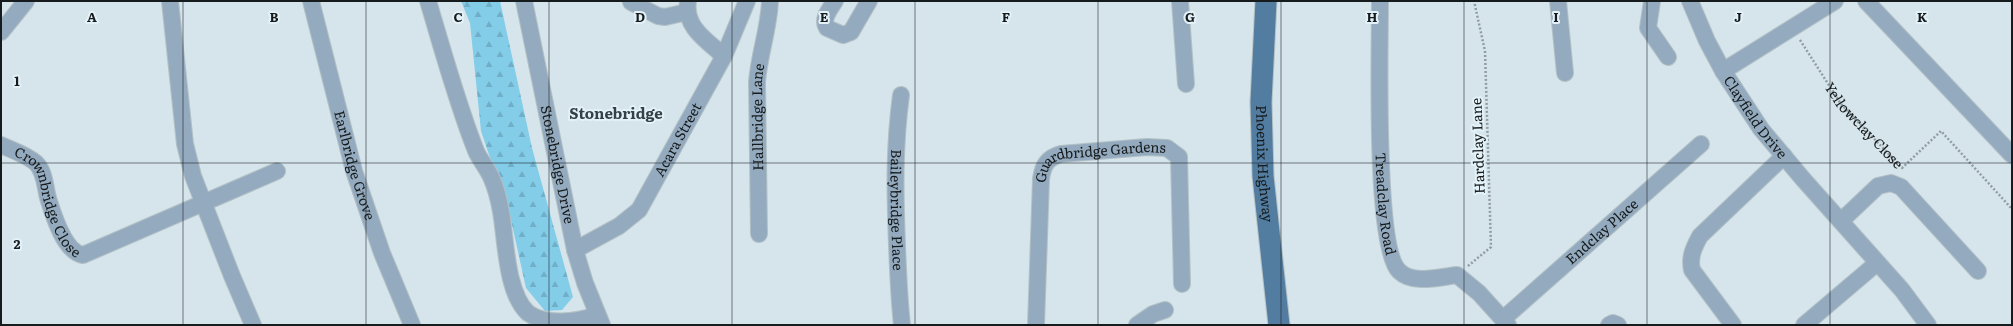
<svg xmlns="http://www.w3.org/2000/svg" width="2013" height="326" viewBox="0 0 2013 326" font-family="Literata,serif">
<style>
.forest{fill:url(#forest-firs)}
.lines{fill:none;stroke-linecap:round;stroke-linejoin:round}
.minor-casing{stroke:#b3c1c6;stroke-width:18}
.major-casing{stroke:#b3c1c6;stroke-width:23}
.path{stroke:#929da2;stroke-width:2.5;stroke-dasharray:2 2;stroke-linecap:butt}
.minor{stroke:#94abbf;stroke-width:16}
.major{stroke:#527ca0;stroke-width:21}
.grid{fill:none;stroke:#161b1d;stroke-width:1;stroke-opacity:0.55}
.labels{text-anchor:middle;stroke-width:4;stroke-linejoin:round;paint-order:stroke}
.street-label{font-size:14px;fill:#161b1d;stroke:#e3f2f8}
.neighbourhood-label{font-size:15px;font-weight:bold;fill:#354146;stroke:#e3f2f8}
.grid-label{font-size:13px;text-anchor:middle;font-weight:bold;fill:#161b1d;stroke:#e3f2f8;stroke-width:4;stroke-linejoin:round;paint-order:stroke}
</style>
<defs>
<pattern id="forest-firs" width="22" height="20" patternUnits="userSpaceOnUse"><rect width="22" height="20" fill="#83cde9"/><path d="M5 1l3.5 6h-7zM16 11l3.5 6h-7z" fill="#70afc7"/></pattern>
</defs>
<rect width="100%" height="100%" fill="#d6e5eb"/>
<path class="forest" d="M461,1h39l32,147 41,149 -11,13 -17,1 -19,-23 -15,-68 -30,-89 -11,-108z"/>
<g class="lines">
<defs>
<g id="minor">
<path d="M170,1l15,143 8,32 39,100 21,49"/>
<path id="s2" d="M311,1l43,170 28,82 30,72"/>
<path d="M428,1c15,50 29,102 48,150 4,9 11,17 15,26 5,11 8,23 10,35 5,28 5,81 27,101 19,13 48,9 69,2"/>
<path id="s3" d="M524,1l51,249 10,33 17,42"/>
<path d="M688,1c-4,26 18,39 36,55"/>
<path d="M835,1c-5,8 -14,18 -8,27l16,7 8,-3 18,-31"/>
<path d="M1180,1l6,83"/>
<path id="s4" d="M1380,1c0,44 -6,246 19,270 14,14 41,6 58,4l22,18 29,32"/>
<path d="M1558,1l7,72"/>
<path d="M1652,1l-4,27 20,29"/>
<path id="s5" d="M1690,1l17,40 16,30 38,58 42,50 99,111 26,35"/>
<path d="M1866,1l146,154"/>
<path d="M631,2l27,14 7,1 22,-5"/>
<path d="M1,32l25,-31"/>
<path d="M1723,71l112,-70"/>
<path id="s6" d="M901,95c-7,52 -6,98 -4,150 1,27 2,53 5,80"/>
<path id="s7" d="M1,145c11,5 26,10 35,18 9,9 9,24 12,35 5,16 16,54 35,57l194,-84"/>
<path d="M1841,221l37,-35 13,-3 10,4 77,84"/>
<path id="s8" d="M759,234l-2,-152c2,-27 12,-54 13,-81"/>
<path id="s9" d="M575,250l44,-24 20,-16 85,-154 23,-55"/>
<path id="s10" d="M1503,319l198,-175"/>
<path id="s11" d="M1036,325l5,-146c2,-14 6,-21 20,-25l86,-7 20,1 12,9 3,127"/>
<path d="M1137,325l16,-11 12,-4"/>
<path d="M1609,325l4,-2 5,2"/>
<path d="M1733,325l-41,-55c-3,-13 2,-23 8,-34l84,-80"/>
<path d="M1804,325l73,-62"/>
</g>
<g id="major">
<path id="s12" d="M1266,1l-5,101 2,74 16,149"/>
</g>
</defs>
<use href="#minor" class="minor-casing"/>
<use href="#major" class="major-casing"/>
<g class="path">
<path id="s1" d="M1800,40l41,64 61,64 39,-37 71,78"/>
<path d="M1468,266l23,-19 -6,-196 -11,-50"/>
</g>
<use href="#minor" class="minor"/>
<use href="#major" class="major"/>
</g>
<path class="grid" d="M183,1v324M366,1v324M549,1v324M732,1v324M915,1v324M1098,1v324M1281,1v324M1464,1v324M1647,1v324M1830,1v324M1,163h2011"/>
<g class="labels">
<g class="street-label">
<text dy="5" stroke="none"><textPath href="#s8" startOffset="117">Hallbridge Lane</textPath></text>
<text dy="5" stroke="none"><textPath href="#s5" startOffset="134">Clayfield Drive</textPath></text>
<text dy="5" stroke="none"><textPath href="#s1" startOffset="107">Yellowclay Close</textPath></text>
<text dy="5" stroke="none"><textPath href="#s9" startOffset="156">Acara Street</textPath></text>
<text transform="translate(1478 146) rotate(-92)" y="5">Hardclay Lane</text>
<text dy="5" stroke="none"><textPath href="#s12" startOffset="163">Phoenix Highway</textPath></text>
<text dy="5" stroke="none"><textPath href="#s3" startOffset="167">Stonebridge Drive</textPath></text>
<text dy="5" stroke="none"><textPath href="#s2" startOffset="170">Earlbridge Grove</textPath></text>
<text dy="5" stroke="none"><textPath href="#s11" startOffset="214">Guardbridge Gardens</textPath></text>
<text dy="5" stroke="none"><textPath href="#s7" startOffset="79">Crownbridge Close</textPath></text>
<text dy="5" stroke="none"><textPath href="#s4" startOffset="203">Treadclay Road</textPath></text>
<text dy="5" stroke="none"><textPath href="#s6" startOffset="115">Baileybridge Place</textPath></text>
<text dy="5" stroke="none"><textPath href="#s10" startOffset="132">Endclay Place</textPath></text>
</g>
<g class="neighbourhood-label">
<text x="616" y="119">Stonebridge</text>
</g>
</g>
<g class="grid-label">
<text x="92" y="22">A</text>
<text x="274" y="22">B</text>
<text x="458" y="22">C</text>
<text x="640" y="22">D</text>
<text x="824" y="22">E</text>
<text x="1006" y="22">F</text>
<text x="1190" y="22">G</text>
<text x="1372" y="22">H</text>
<text x="1556" y="22">I</text>
<text x="1738" y="22">J</text>
<text x="1922" y="22">K</text>
<text x="17" y="86">1</text>
<text x="17" y="249">2</text>
</g>
<rect width="2013" height="326" fill="none" stroke="#161b1d" stroke-width="4"/>
</svg>
